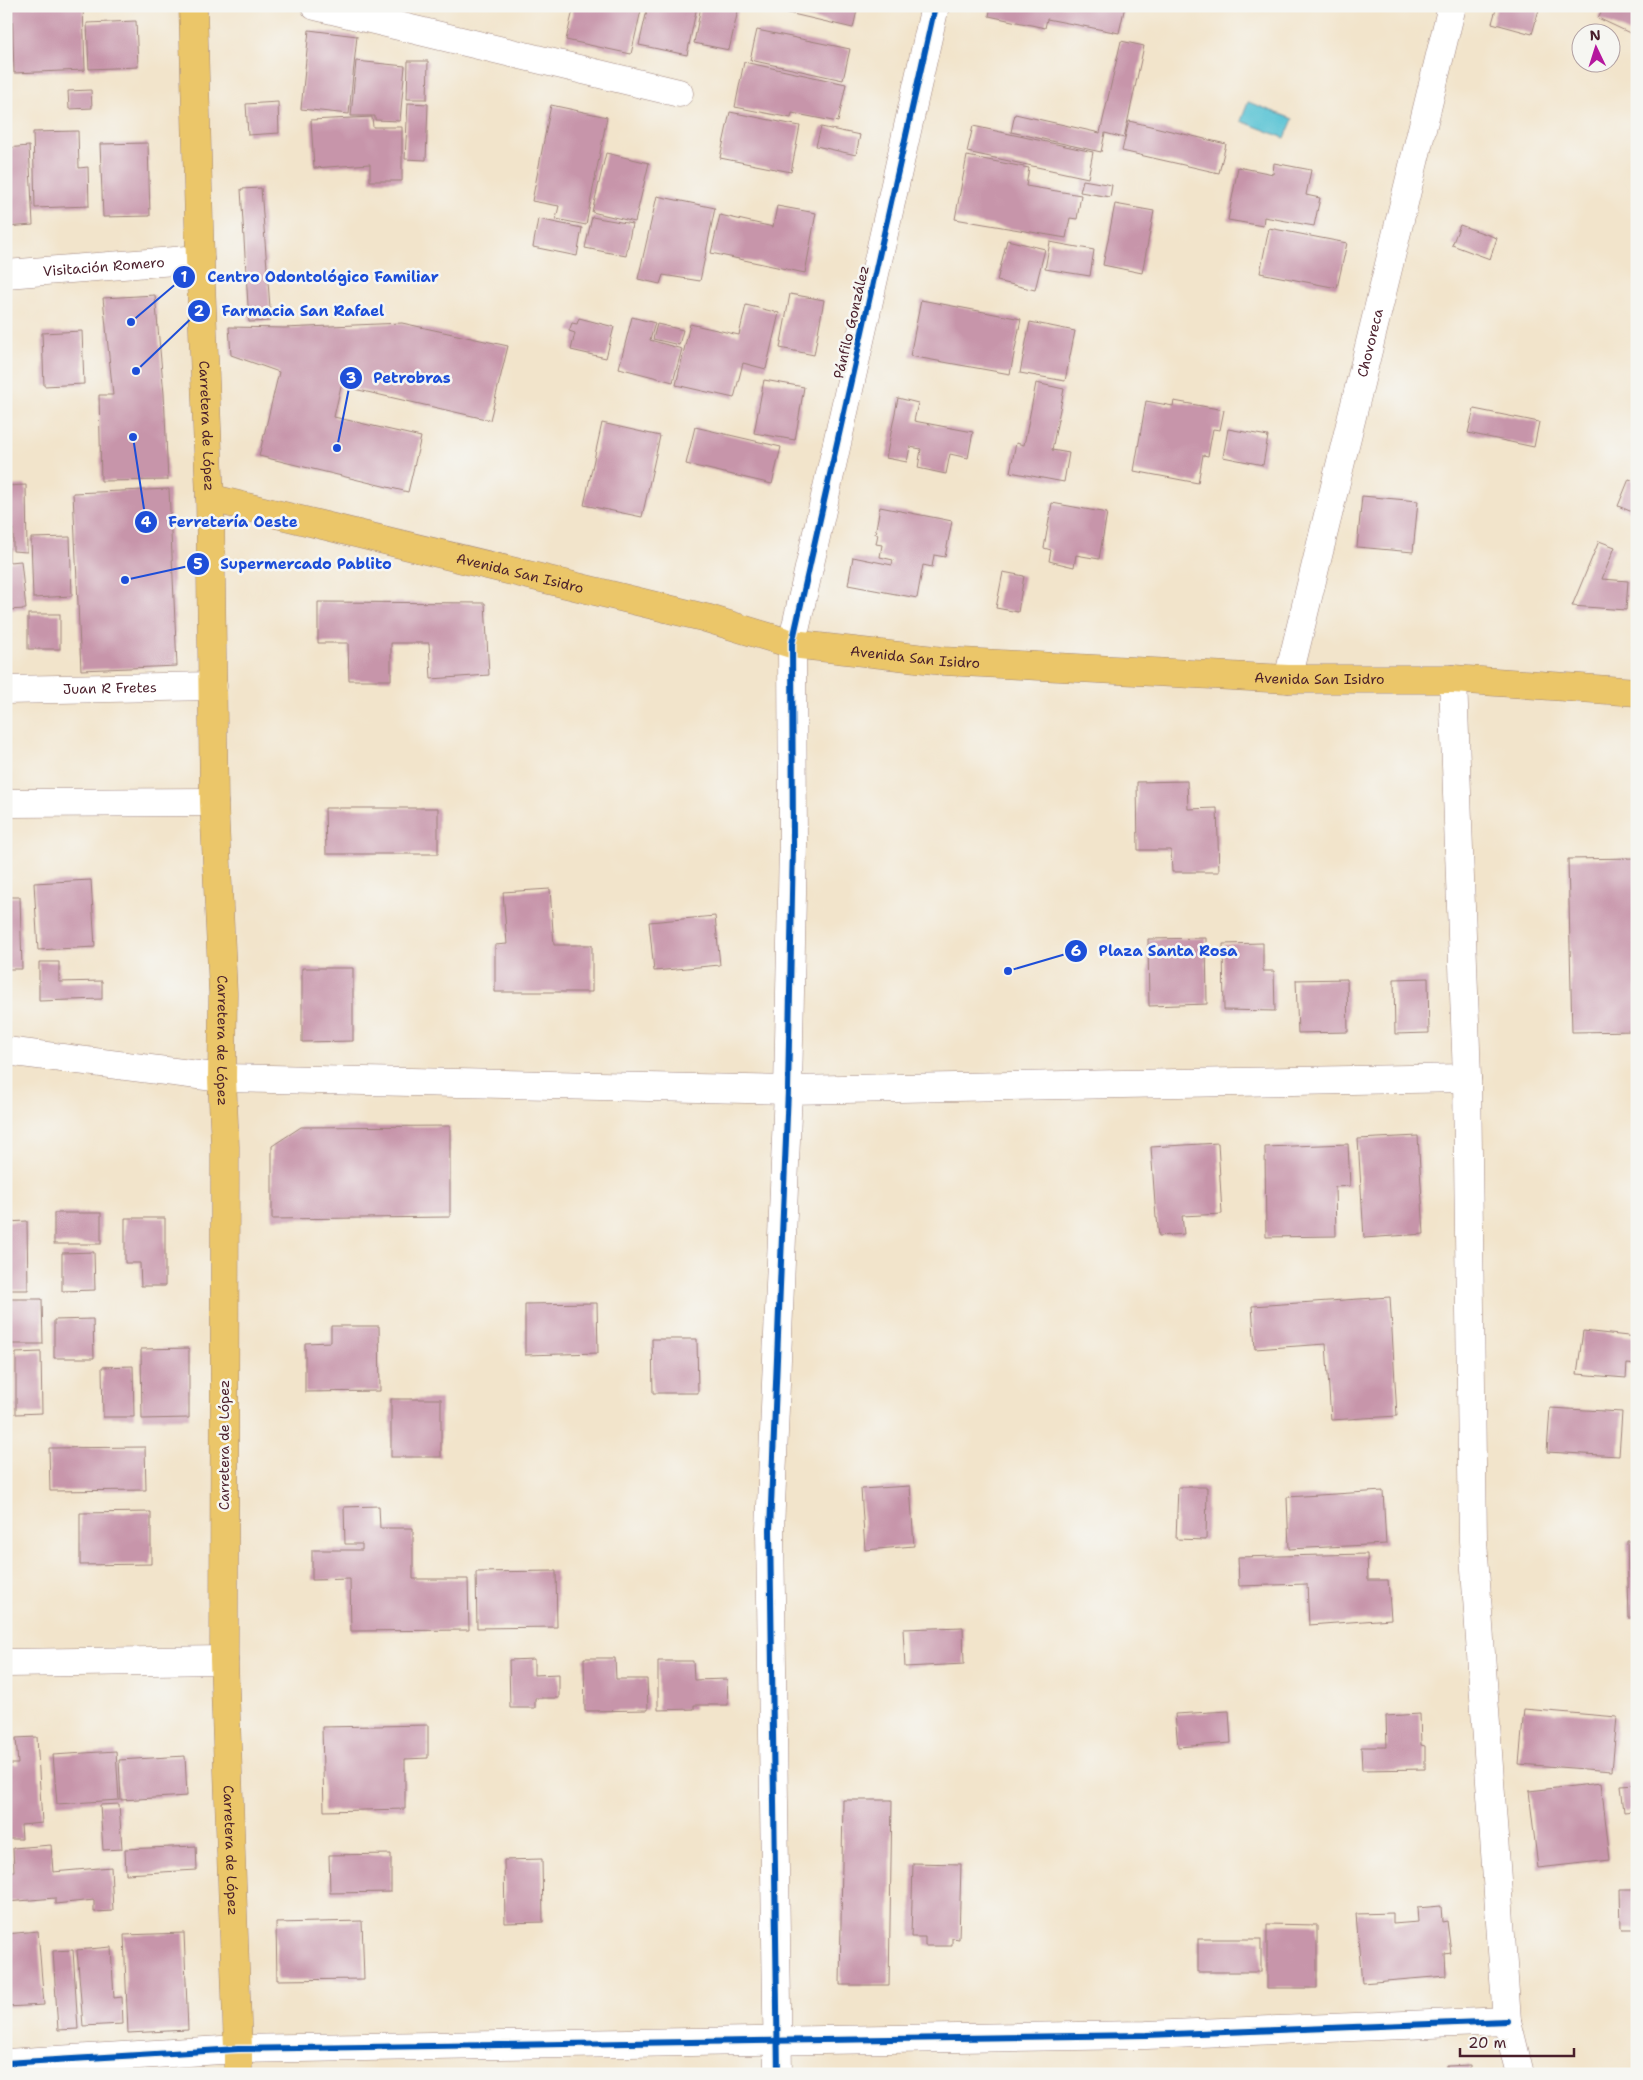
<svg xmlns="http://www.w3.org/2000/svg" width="1643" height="2080" viewBox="0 0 1643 2080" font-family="'Shantell Sans',sans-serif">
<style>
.water{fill:#59c3d4;stroke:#527180}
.building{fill:#c795aa}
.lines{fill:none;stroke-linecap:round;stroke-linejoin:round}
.minor-casing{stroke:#9e827b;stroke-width:29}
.major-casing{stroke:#9e827b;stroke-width:29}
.minor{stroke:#fff;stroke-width:28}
.major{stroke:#ebc669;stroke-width:28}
.cycleway-casing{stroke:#f6f6f2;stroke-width:9}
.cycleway{stroke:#0057b8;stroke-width:6}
.labels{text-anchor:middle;stroke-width:5;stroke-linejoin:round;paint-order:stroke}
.street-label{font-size:14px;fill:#4a1f2b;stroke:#f6f6f2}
.leader{fill:none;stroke:#1d4ed8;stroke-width:2}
.callout-dot{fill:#1d4ed8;stroke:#f6f6f2;stroke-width:2}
.mark-label{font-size:15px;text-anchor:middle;font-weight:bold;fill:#fff}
.callout-label{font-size:15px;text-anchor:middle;font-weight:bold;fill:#1d4ed8;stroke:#f6f6f2;stroke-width:5;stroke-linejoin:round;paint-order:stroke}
</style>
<rect width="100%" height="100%" fill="#f6f6f2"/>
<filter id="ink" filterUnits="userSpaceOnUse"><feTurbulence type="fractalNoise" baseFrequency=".02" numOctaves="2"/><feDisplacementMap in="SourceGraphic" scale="10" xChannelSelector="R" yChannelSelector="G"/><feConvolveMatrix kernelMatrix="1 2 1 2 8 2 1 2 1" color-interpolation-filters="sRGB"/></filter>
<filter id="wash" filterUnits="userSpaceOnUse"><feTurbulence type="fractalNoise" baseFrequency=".0096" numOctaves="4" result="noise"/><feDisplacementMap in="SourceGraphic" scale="20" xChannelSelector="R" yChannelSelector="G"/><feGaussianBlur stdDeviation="1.12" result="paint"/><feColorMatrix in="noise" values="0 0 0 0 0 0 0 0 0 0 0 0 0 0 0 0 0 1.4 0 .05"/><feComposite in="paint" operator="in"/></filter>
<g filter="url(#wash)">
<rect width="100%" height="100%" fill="#f2e4cb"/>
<path class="water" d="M1248,102l45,17 -8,19 -44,-17z"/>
<g id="blocks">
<g class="building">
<path d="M12,6h71l2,64 -71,3z"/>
<path d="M574,6h68l-11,48 -65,-14z"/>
<path d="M648,6h49l-10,49 -48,-10z"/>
<path d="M701,6h38l-10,44 -35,-7z"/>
<path d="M785,6h73l-5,22 -69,-16z"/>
<path d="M991,6h134l-6,27 -72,-14 -2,9 -56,-12z"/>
<path d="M1497,6h43l-8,28 -40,-11z"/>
<path d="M1604,6h33v19l-5,9 -34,-16z"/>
<path d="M136,21l2,46 -49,2 -2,-46z"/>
<path d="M309,30l48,6 -8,78 -48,-5z"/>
<path d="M757,30l93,19 -7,31 -93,-20z"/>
<path d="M1121,41l23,5 -20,92 -19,-5 -4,19 -90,-20 4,-18 85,19z"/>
<path d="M356,61l49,5 -5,55 -25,-1v-4h-24z"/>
<path d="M408,61h20l-1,38h-20z"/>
<path d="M744,62l102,22 -8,38 -46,-9 -1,5 -56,-11z"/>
<path d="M91,90l1,18 -23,1 -1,-18z"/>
<path d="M278,102l1,31 -31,2 -2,-31z"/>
<path d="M408,103l20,1 -2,56 -21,-1z"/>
<path d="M551,105l56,12 -21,108 -30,-6 3,-13 -27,-5z"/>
<path d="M730,112l70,14 -9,46 -71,-14z"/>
<path d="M372,117l1,10h29v54h-32v-17l-56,4 -3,-48z"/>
<path d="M1129,121l97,23 -7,29 -97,-22z"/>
<path d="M973,126l120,26 -5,26 -121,-26z"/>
<path d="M821,127l39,8 -4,20 -40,-9z"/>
<path d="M78,131l1,37 9,-1 1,39 -54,2 -2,-76z"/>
<path d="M148,143l2,73 -47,1 -3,-73z"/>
<path d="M29,146l4,79 -27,2v-79z"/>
<path d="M606,153l43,10 -14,59 -43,-10z"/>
<path d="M967,156l62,12 -3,18 55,9 -4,24 -7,-1 -4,20 -111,-19z"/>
<path d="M1274,163l37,7 -5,25 14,3 -6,28 -50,-9 -1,9 -35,-6 10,-53 35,7z"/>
<path d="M1083,180l29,5 -2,12 -30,-5z"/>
<path d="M261,188l10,133 -22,1 -8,-133z"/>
<path d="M657,196l58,12 -15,73 -37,-6 -3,9 -22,-5z"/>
<path d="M1115,204l39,7 -12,62 -39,-8z"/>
<path d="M777,206l39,7 -11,60 -94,-20 9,-38 53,12z"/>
<path d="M592,217l40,7 -6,32 -41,-8z"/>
<path d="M538,219l44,9 -5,28 -44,-9z"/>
<path d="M1460,225l37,13 -7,21 -38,-14z"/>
<path d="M1269,228l78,15 -10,45 -77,-15z"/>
<path d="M1007,240l38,9 -10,41 -38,-9z"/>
<path d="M1050,242l44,8 -4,26 -45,-7z"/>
<path d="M790,294l34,6 -10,55 -34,-7z"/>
<path d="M155,295l9,99 4,86 -67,1 -2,-86h14l-10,-97z"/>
<path d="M921,300l100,19 -11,55 -100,-18z"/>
<path d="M746,305l33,8 -13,56 -23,-6 -9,35 -58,-13 14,-61 49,11z"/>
<path d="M632,317l23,6 -5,17 32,9 -9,33 -54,-14z"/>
<path d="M579,318l35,9 -8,31 -35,-8 4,-17 -6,-2 3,-8 5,1z"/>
<path d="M1030,322l45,9 -10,50 -45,-8z"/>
<path d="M402,323l106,23 -18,74 -149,-34 -7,31 87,20 -13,55 -149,-36 20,-84 -48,-17 -2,-28 55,1z"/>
<path d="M657,324l26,6 -4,15 -26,-6z"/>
<path d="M82,331l2,53 -40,2 -2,-53z"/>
<path d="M764,380l40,7 -9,53 -41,-7z"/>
<path d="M1036,383l28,6 -12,61 17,3 -5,29 -54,-10 6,-29 8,2z"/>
<path d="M898,398l20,5 -4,18 59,11 -5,26 -18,-4 -4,20 -28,-6 3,-19 -11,-2 -3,15 -21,-4z"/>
<path d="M1146,401l27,5 1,-5 50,9 -4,20 -7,-1 -5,27 -5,-1 -5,28 -64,-12z"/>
<path d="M1474,409l65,13 -5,25 -66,-14z"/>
<path d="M602,423l58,13 -18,81 -58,-12z"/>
<path d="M695,427l86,20 -9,37 -86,-20z"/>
<path d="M1228,429l40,7 -5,29 -40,-8z"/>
<path d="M1629,479l8,3v32l-19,-8z"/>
<path d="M26,485l1,67 -14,-1v-22h-7v-43z"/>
<path d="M169,489l8,177 -96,4 -8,-177z"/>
<path d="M1362,496l56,5 -5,51 -56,-5z"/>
<path d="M1052,503l55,10 -8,46 -23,-4 -2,12 -25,-6 2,-11 -7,-2z"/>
<path d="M880,507l72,14 -7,36 -11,-2 -2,12 -9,-2 -6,33 -69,-13 5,-28 39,8 1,-5 -13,-3 2,-12 -6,-1 2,-10h-3z"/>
<path d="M70,537l2,59 -39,2 -2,-60z"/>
<path d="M1599,541l16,6 -13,32 26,2 -2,29 -54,-4z"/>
<path d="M6,542h3v20l12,-1 5,48 -20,1z"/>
<path d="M1003,572l21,4 -6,36 -22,-4z"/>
<path d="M318,602l167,1 4,72 -58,4 -2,-36h-38v37h-42l-1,-37h-30z"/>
<rect x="28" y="614" width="32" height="35"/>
<path d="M1187,781l1,28 29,-1 2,64h-47l-1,-22h-33l-1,-68z"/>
<path d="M325,808h113v46h-112z"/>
<path d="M1637,858v173l-65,1 -4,-173z"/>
<path d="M91,880l4,67 -57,3 -4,-67z"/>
<path d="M550,889l4,56h38v47h-97v-47l12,-1 -4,-52z"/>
<path d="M6,897h14l2,72h-16z"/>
<path d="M715,916l5,49 -66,6 -5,-49z"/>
<path d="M1206,938l1,66 -58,2 -1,-67z"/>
<path d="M1263,943v28h11l1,40 -51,-1 -1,-66z"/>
<path d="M39,962h20v20l43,-1v18l-63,2z"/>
<path d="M302,968h51v73l-51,1z"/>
<path d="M1428,978l1,55 -34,1 -1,-55z"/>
<path d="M1347,979l1,53 -50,1 -2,-53z"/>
<path d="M450,1126v91l-178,2v-73l29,-19z"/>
<path d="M1418,1136l6,98 -60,4 -6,-99z"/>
<path d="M1218,1143l4,71 -40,2 2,18 -25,2 -2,-18h-1l-5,-71z"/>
<path d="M1348,1144l2,42 -15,1 1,49 -70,1 -1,-90z"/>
<rect x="54" y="1213" width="47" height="31"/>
<path d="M125,1218h40v68h-24l-1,-23h-15z"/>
<path d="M27,1221l1,69h-22v-68z"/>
<path d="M94,1252l1,38 -33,1v-38z"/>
<path d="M1390,1297l7,119 -66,4 -5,-76 -71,5 -3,-43z"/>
<path d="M6,1299h36l1,45h-37z"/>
<path d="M597,1303l1,50 -73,2v-51z"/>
<path d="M93,1319l1,39h-40v-38z"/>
<path d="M331,1326h48l1,65 -75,1v-49l26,-1z"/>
<path d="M1583,1331l54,6v28l-10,-1 -1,14 -49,-4z"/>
<path d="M652,1339h45l1,54h-45z"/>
<path d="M189,1348v70l-47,1 -1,-70z"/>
<path d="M41,1352l1,61 -26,1v-61z"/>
<path d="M133,1366l1,51h-31l-1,-50z"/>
<rect x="391" y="1399" width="50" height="58"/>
<path d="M1550,1408l72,4 -3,44 -72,-4z"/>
<path d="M145,1447l1,43 -96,1 -1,-43z"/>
<path d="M910,1486l4,60 -49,4 -4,-61z"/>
<path d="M1178,1487h29l-1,53 -30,-1z"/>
<path d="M1383,1491l3,53 -97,5 -2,-52z"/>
<path d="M379,1506l1,22h33v51h55l1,51 -118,1 -1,-52 -38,1v-30h50v-6h-17l-1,-37z"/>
<path d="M151,1512v52l-71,1v-52z"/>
<path d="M1627,1541h10v77h-8z"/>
<path d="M1367,1554l1,26h20l3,39 -82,6 -2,-41 -68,2 -1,-29z"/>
<path d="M556,1571l1,56 -80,1 -1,-56z"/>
<path d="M963,1627l1,37 -59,3 -2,-38z"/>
<path d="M584,1658h31l1,21h31l1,31 -63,1z"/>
<path d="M534,1659v16l25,-1v24h-24v10h-25l-1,-48z"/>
<path d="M658,1661h35l1,19 33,-1 1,26h-34v4l-36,1z"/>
<path d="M1524,1709l93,8 -5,54 -93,-7z"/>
<path d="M1229,1711l2,32 -53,4 -3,-33z"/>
<path d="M1420,1714l1,31 4,1v23l-63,1 -1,-23h26l-1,-31z"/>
<path d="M428,1725v33l-23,1v50l-81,2 -2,-84z"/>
<path d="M37,1737l5,86 -21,2 1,14h-16v-75h12l-2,-26z"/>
<path d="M116,1751l3,49 -62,4 -4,-49z"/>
<path d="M185,1756l2,40 -66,4 -2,-40z"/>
<path d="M1601,1783l9,77 -72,8 -9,-77z"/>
<path d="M1637,1784v47h-2l-1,-20 -10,1 -3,-27z"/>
<path d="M843,1800h49l-3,185h-49z"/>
<path d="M119,1804l3,45 -19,1 -3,-45z"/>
<path d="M51,1845l2,27 58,-5 2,44 -19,1v-12l-39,4v-6l-49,4v-30l8,-1 -1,-23z"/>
<path d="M196,1846l1,24 -71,4 -1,-25z"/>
<path d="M391,1854v38l-61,1 -1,-38z"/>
<path d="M542,1859l1,63 -38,1 -1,-63z"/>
<path d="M913,1863l48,1 -2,75 -7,-1v8h-27v-9h-14z"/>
<path d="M1620,1889h17v40h-16z"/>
<path d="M1441,1906l1,16 5,-1 4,32 -6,1 1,22 -84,7 -6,-69 37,-1v11l25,-2 -1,-14z"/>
<path d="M362,1921l2,58 -87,1 -1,-57z"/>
<path d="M1267,1924l50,1v63h-50z"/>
<path d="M38,1931l6,74 -38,2v-73z"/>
<path d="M184,1933l4,97 -60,3 -4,-98z"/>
<rect x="1198" y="1939" width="63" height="33"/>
<path d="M111,1947l3,51 8,-1 1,27 -40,2 -6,-76z"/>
<path d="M73,1950l5,79 -20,1 -5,-79z"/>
<path d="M1470,2065v9h-23v-8z"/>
</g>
</g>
</g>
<g filter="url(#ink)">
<use href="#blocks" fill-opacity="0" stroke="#9e827b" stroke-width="1"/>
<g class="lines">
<defs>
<g id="minor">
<path d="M315,6l364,87"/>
<path id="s1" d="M6,274l194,-15"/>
<path id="s2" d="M1288,679l164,-673"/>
<path d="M1453,679l14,399 6,463 34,480 13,53"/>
<path id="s3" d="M6,690l207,-4"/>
<path d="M6,803l208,-1"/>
<path d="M6,1051l216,27 566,12 679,-12"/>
<path d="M6,1663l218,-3"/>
<path d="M6,2063l232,-14 908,-14 361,-14"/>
<path d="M778,2074l-8,-544 18,-440 5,-245 -1,-201 143,-638"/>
</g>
<g id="major">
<path id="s4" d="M193,6l7,253 10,239 4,304 9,191 -1,85 3,69 -1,513 14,389v25"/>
<path id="s5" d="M210,498l496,120 86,26 151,17 345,18h165l184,13"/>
</g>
</defs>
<use href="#minor" class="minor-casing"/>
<use href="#major" class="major-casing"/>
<use href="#minor" class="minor"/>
<use href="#major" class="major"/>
<defs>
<g id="cycleway">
<path d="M6,2063l232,-14 908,-14 361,-14"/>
<path d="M778,2074l-8,-544 18,-440 5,-245 -1,-201 143,-638"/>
</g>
</defs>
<use href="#cycleway" class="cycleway-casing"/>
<use href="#cycleway" class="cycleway"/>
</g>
</g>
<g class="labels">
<g class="street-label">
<text dy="5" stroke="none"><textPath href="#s1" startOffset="98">Visitación Romero</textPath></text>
<text transform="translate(851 322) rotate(-77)" y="5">Pánfilo González</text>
<text dy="5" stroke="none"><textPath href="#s2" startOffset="346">Chovoreca</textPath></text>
<text dy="5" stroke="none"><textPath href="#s4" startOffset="420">Carretera de López</textPath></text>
<text dy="5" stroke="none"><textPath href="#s5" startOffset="319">Avenida San Isidro</textPath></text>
<text dy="5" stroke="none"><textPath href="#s5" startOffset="724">Avenida San Isidro</textPath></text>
<text dy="5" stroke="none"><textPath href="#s5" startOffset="1129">Avenida San Isidro</textPath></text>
<text dy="5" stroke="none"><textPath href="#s3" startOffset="104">Juan R Fretes</textPath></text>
<text dy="5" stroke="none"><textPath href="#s4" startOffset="1035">Carretera de López</textPath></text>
<text transform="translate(224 1445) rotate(-90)" y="5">Carretera de López</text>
<text dy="5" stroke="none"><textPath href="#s4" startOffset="1845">Carretera de López</textPath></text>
</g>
</g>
<path class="leader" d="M131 322L184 277M136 371L199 311M337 448L351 378M133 437L146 522M125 580L198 564M1008 971L1076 951"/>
<g class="callout-dot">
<circle cx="131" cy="322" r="5"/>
<circle cx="136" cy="371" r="5"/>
<circle cx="337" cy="448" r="5"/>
<circle cx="133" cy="437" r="5"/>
<circle cx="125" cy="580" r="5"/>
<circle cx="1008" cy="971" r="5"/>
<circle cx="184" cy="277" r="12"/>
<circle cx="199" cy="311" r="12"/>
<circle cx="351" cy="378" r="12"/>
<circle cx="146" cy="522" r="12"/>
<circle cx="198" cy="564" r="12"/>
<circle cx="1076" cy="951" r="12"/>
</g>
<g class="mark-label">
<text x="184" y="282">1</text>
<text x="199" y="316">2</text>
<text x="351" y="383">3</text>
<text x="146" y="527">4</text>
<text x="198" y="569">5</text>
<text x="1076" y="956">6</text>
</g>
<g class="callout-label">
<text x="323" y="282">Centro Odontológico Familiar</text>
<text x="303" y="316">Farmacia San Rafael</text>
<text x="412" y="383">Petrobras</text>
<text x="233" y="527">Ferretería Oeste</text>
<text x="306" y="569">Supermercado Pablito</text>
<text x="1168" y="956">Plaza Santa Rosa</text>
</g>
<rect width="1643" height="2080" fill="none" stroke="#f6f6f2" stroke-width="25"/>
<g transform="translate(1596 48) rotate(356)"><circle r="24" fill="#f6f6f2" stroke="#b1a0a2"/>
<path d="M0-4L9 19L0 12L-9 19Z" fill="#b5179e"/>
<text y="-8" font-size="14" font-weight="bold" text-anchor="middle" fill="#4a1f2b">N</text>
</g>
<path d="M1460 2048v8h114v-8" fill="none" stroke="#4a1f2b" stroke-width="2.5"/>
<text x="1468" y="2048" font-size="15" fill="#4a1f2b" stroke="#f6f6f2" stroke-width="4" paint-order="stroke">20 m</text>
</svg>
